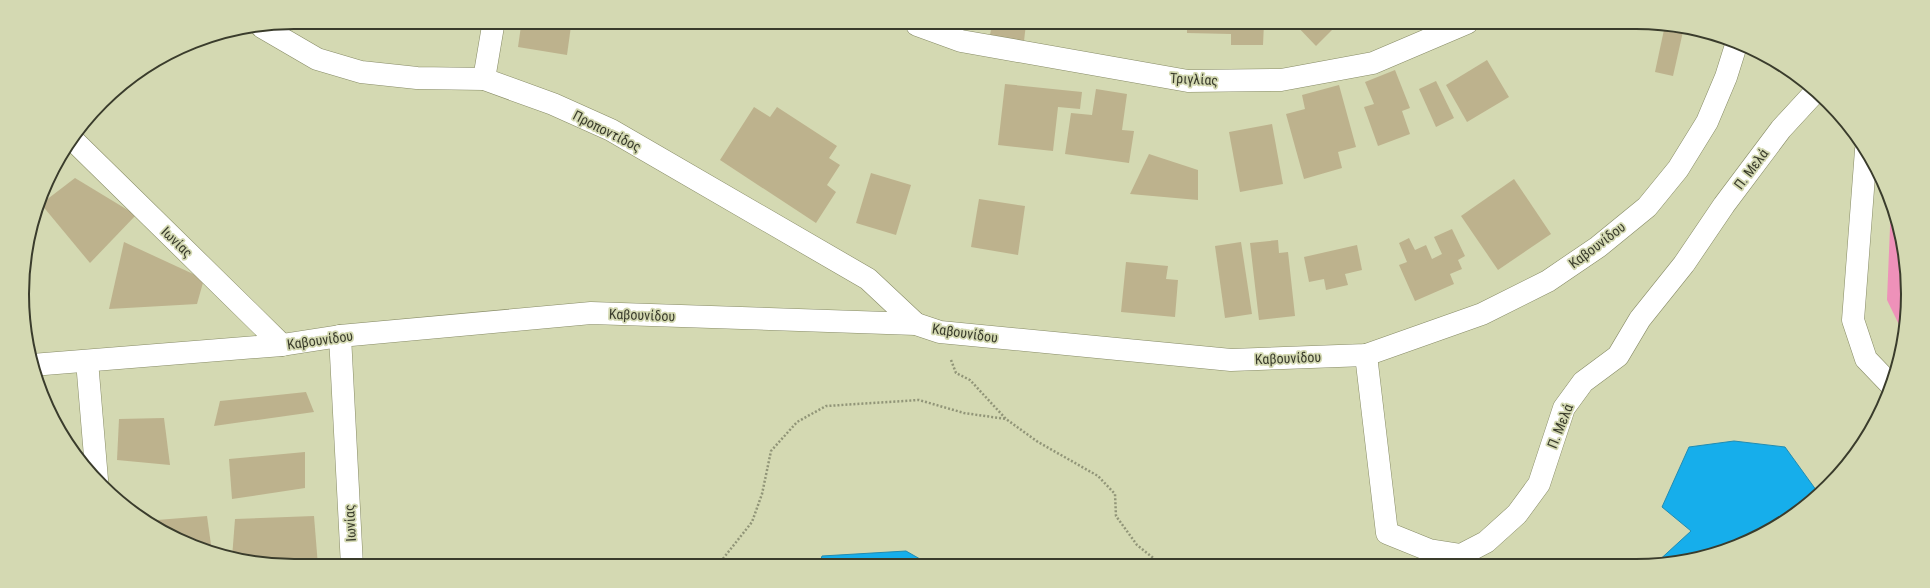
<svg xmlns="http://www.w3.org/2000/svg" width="1930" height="588" viewBox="0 0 1930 588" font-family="'Roboto Condensed',sans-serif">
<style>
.green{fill:#ee91b9}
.water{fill:#16aeeb;stroke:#218cb2}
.building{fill:#bdb28d}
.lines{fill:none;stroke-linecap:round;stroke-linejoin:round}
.minor-casing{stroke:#878b66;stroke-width:23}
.path{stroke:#919578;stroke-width:2.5;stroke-dasharray:2 2;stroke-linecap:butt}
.minor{stroke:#fff;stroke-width:22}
.labels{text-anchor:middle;stroke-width:3.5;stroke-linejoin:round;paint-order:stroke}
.street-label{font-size:14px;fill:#3a3c2c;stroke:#d4d9b2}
.rim{fill:none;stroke:#3a3c2c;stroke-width:2}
</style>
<rect width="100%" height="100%" fill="#d4d9b2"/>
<path class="green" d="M1891,203l12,38 5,53 -4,41 -17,-35z"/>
<g class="water">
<path d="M1734,441l51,6 34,47 -63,44 -85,26h-16l36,-33 -29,-24 27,-60z"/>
<path d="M906,551l21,12 16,2h-124l3,-9z"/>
</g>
<g class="building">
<path d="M1264,23l-1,22h-32v-11l-44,-1v-9z"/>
<path d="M1294,23h43l1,1 -22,22z"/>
<path d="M992,24h34l-2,17 -34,-6z"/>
<path d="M1665,25l19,2 -11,49 -18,-4z"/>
<path d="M521,26h50l-4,29 -49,-8z"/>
<path d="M1487,60l22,37 -42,25 -21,-37z"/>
<path d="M1395,70l15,38 -8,3 8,23 -32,12 -14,-39 10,-3 -9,-22z"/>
<path d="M1436,81l18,37 -18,9 -17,-38z"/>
<path d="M1005,84l77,8 -2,17 -22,-2 -5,44 -55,-6z"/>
<path d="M1339,85l17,62 -18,5 4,16 -38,11 -18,-65 19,-5 -3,-14z"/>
<path d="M1096,89l31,5 -5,36 12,1 -5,32 -64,-9 6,-41 21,2z"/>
<path d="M754,107l16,10 7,-10 60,39 -8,12 11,7 -13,20 9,7 -20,31 -96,-63z"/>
<path d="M1272,124l11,60 -43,8 -11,-60z"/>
<path d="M1149,154l49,16v30l-68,-6z"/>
<path d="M871,173l40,12 -15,50 -40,-12z"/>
<path d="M75,178l61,37 -46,48 -49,-59z"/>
<path d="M1514,179l37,55 -53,36 -37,-54z"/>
<path d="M979,199l46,7 -7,49 -47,-8z"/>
<path d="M1452,229l13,27 -7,4 4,9 -12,5 4,10 -39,17 -16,-36 8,-3 -8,-19 10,-5 6,12 11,-5 6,14 10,-5 -8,-17z"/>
<path d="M1278,240l1,13 9,-1 7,64 -36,4 -9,-77z"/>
<path d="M124,242l80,37 -7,25 -88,5z"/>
<path d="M1241,242l11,72 -27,4 -10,-72z"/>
<path d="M1357,245l5,25 -17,4 3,11 -22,5 -2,-11 -15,3 -5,-25z"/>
<path d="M1126,262l42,4 -2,13 12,1 -3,37 -54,-5z"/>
<path d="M306,392l8,20 -100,14 6,-25z"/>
<path d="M164,418l6,47 -53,-5 2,-41z"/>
<path d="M305,452v36l-73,11 -3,-40z"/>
<path d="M207,516l5,36 -22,-7 -33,-17v-8z"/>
<path d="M314,516l4,50h-24l-53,-5 -9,-3 3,-39z"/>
</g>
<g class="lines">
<defs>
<g id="minor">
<path d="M917,25l44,16 227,40 93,-1 92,-17 94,-40"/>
<path d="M262,27l55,32 44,13 56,6 67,1 69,25 58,26 257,149 48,45"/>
<path d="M484,79l9,-53"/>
<path d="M72,139l210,206"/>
<path d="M1866,150l-13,170 13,39 23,24"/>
<path d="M340,336l12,230"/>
<path d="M1366,355l21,178 42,17 32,5 25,-13 31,-28 22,-30 25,-76 19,-26 35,-26 22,-37 44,-55 40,-59 57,-76 35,-38"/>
<path d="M87,361l10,119"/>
<path d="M32,365l250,-20 58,-9 251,-23 325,11 24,8 291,28 135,-5 116,-41 66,-33 50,-34 49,-40 31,-38 29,-47 19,-45 11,-35"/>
</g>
</defs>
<use href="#minor" class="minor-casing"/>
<g class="path">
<path d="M951,360l5,13 14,7 36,39 32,23 60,34 17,18 1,22 21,29 25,20"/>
<path d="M718,565l34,-43 10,-28 9,-43 26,-29 29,-16 93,-6 45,13 42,6"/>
</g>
<use href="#minor" class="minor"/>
</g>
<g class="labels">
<g class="street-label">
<text transform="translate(1194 79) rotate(3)" y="5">Τριγλίας</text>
<text transform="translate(607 131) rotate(27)" y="5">Προποντίδος</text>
<text transform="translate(1751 169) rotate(-53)" y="5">Π. Μελά</text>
<text transform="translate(177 242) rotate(44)" y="5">Ιωνίας</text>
<text transform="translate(1597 245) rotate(-37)" y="5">Καβουνίδου</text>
<text transform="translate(642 315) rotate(2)" y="5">Καβουνίδου</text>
<text transform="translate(965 333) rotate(8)" y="5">Καβουνίδου</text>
<text transform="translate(320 340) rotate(-8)" y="5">Καβουνίδου</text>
<text transform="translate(1288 358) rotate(-2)" y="5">Καβουνίδου</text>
<text transform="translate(1560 426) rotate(-68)" y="5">Π. Μελά</text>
<text transform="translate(350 523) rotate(-93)" y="5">Ιωνίας</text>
</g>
</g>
<path d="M0 0H1930V588H0ZM294 29H1636A265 265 0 0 1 1901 294V294A265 265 0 0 1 1636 559H294A265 265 0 0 1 29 294V294A265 265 0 0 1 294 29Z" fill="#d4d9b2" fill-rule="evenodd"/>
<path class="rim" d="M294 29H1636A265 265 0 0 1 1901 294V294A265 265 0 0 1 1636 559H294A265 265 0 0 1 29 294V294A265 265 0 0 1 294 29Z"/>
</svg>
